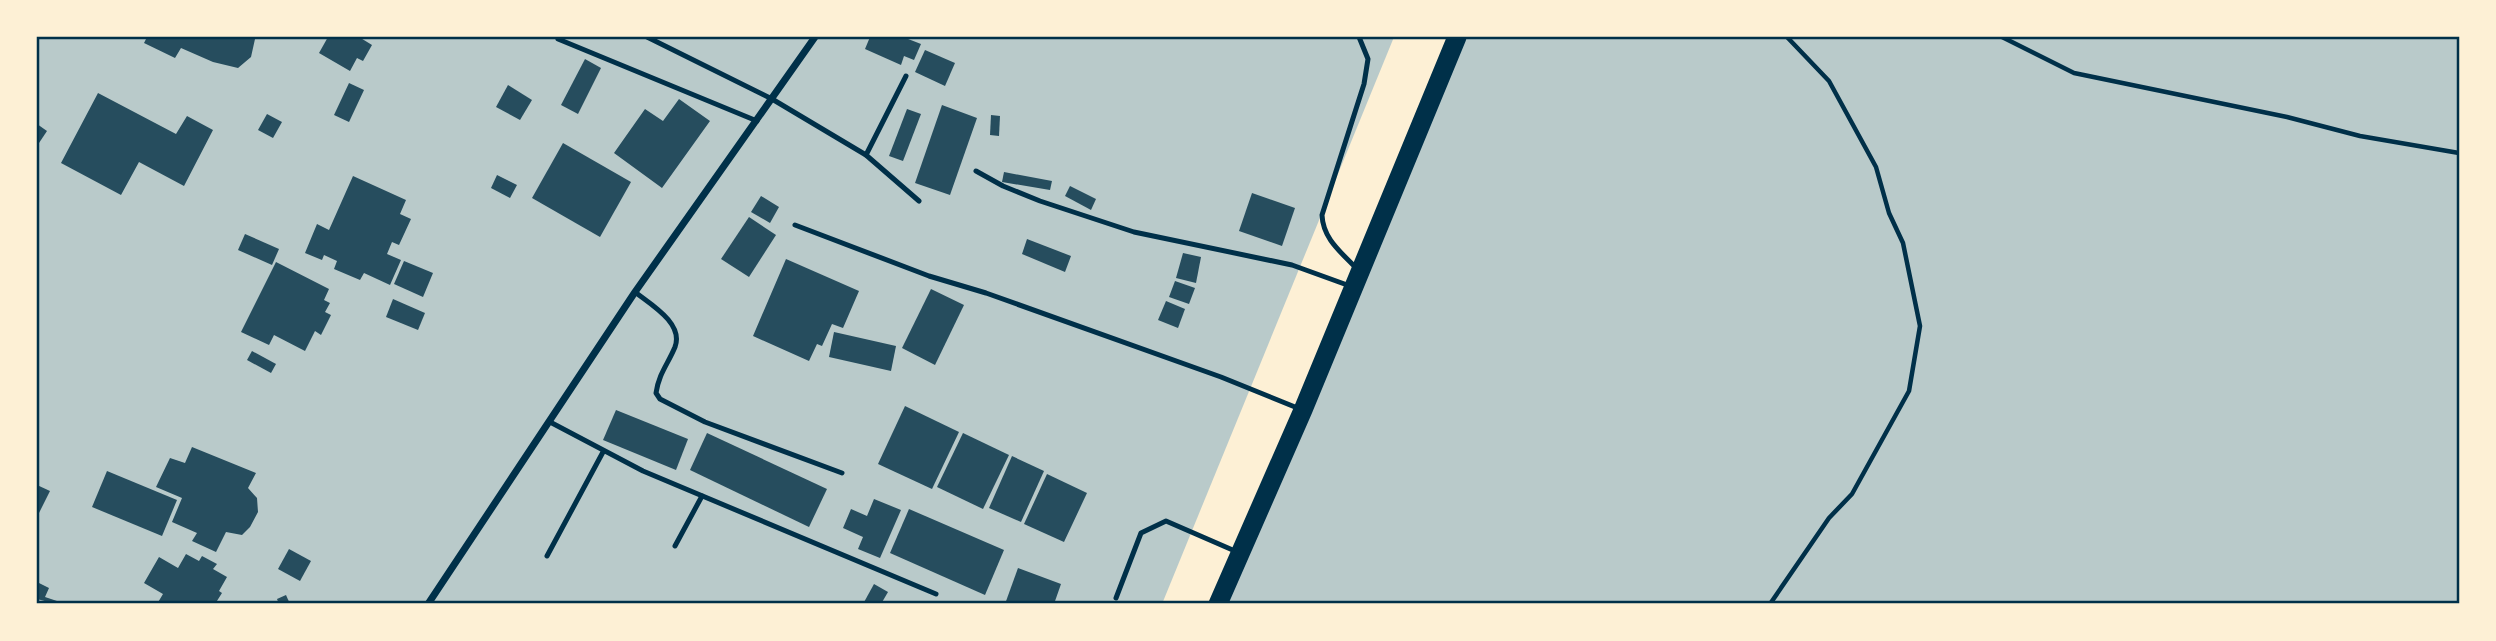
<svg xmlns="http://www.w3.org/2000/svg" width="2496" height="641" viewBox="0 0 2496 641" font-family="Rubik,sans-serif">
<style>
.green{fill:#b9caca}
.building{fill:#264d5e}
.lines{fill:none;stroke-linecap:round;stroke-linejoin:round}
.path{stroke:#003049;stroke-width:4.5}
.service{stroke:#003049;stroke-width:5}
.minor{stroke:#003049;stroke-width:7}
.trunk{stroke:#003049;stroke-width:19}
.neatline{fill:none;stroke:#003049;stroke-width:2.5}
</style>
<rect width="100%" height="100%" fill="#fdf0d5"/>
<g class="green">
<path d="M37,37h1357l-232,567h-1125z"/>
<path d="M1466,37h993v567h-1233z"/>
</g>
<g class="building">
<path d="M147,37h107l1,2 -4,18 -13,11 -25,-6 -32,-14 -6,10 -31,-15z"/>
<path d="M328,37h31l13,8 -9,16 -6,-3 -7,13 -31,-18z"/>
<path d="M870,37h33l18,7 -7,16 -10,-4 -3,9 -36,-16z"/>
<path d="M925,50l30,13 -10,23 -30,-14z"/>
<path d="M585,59l16,9 -23,46 -17,-9z"/>
<path d="M349,83l15,7 -15,32 -15,-7z"/>
<path d="M508,85l24,15 -12,20 -24,-13z"/>
<path d="M98,93l78,41 11,-18 26,14 -29,56 -45,-24 -18,33 -60,-32z"/>
<path d="M679,99l31,22 -48,67 -48,-35 31,-44 18,12z"/>
<path d="M942,105l35,13 -27,77 -35,-12z"/>
<path d="M907,109l14,5 -18,47 -14,-5z"/>
<path d="M267,114l15,8 -9,16 -15,-8z"/>
<path d="M991,115l9,1 -1,20 -9,-1z"/>
<path d="M37,124l10,7 -10,15z"/>
<path d="M563,143l68,39 -31,55 -68,-39z"/>
<path d="M1004,172l48,9 -2,9 -48,-8z"/>
<path d="M497,175l20,10 -7,13 -19,-10z"/>
<path d="M353,176l53,24 -6,14 11,5 -12,26 -7,-3 -5,12 14,6 -11,25 -26,-12 -4,7 -26,-11 3,-8 -13,-6 -2,5 -17,-7 12,-29 12,6z"/>
<path d="M1070,186l26,13 -5,11 -26,-14z"/>
<path d="M1252,193l43,15 -13,38 -43,-15z"/>
<path d="M761,196l18,11 -9,16 -19,-11z"/>
<path d="M749,217l27,18 -27,42 -28,-18z"/>
<path d="M245,234l34,15 -7,16 -34,-15z"/>
<path d="M1027,239l44,17 -6,16 -43,-18z"/>
<path d="M1183,253l18,4 -5,26 -20,-5z"/>
<path d="M786,259l73,32 -16,37 -11,-4 -10,22 -5,-2 -8,17 -56,-25z"/>
<path d="M404,261l29,12 -10,24 -29,-13z"/>
<path d="M276,262l53,27 -5,11 6,3 -5,9 6,3 -10,20 -6,-4 -10,20 -31,-16 -5,10 -28,-13z"/>
<path d="M1175,281l20,7 -6,16 -20,-7z"/>
<path d="M931,289l33,16 -29,60 -33,-17z"/>
<path d="M393,299l32,14 -7,17 -32,-13z"/>
<path d="M1166,301l19,8 -7,19 -20,-8z"/>
<path d="M834,332l62,14 -5,25 -62,-14z"/>
<path d="M252,351l24,13 -5,9 -24,-13z"/>
<path d="M905,406l54,26 -27,57 -54,-25z"/>
<path d="M616,410l72,29 -12,31 -73,-30z"/>
<path d="M707,433l120,56 -18,38 -119,-57z"/>
<path d="M963,433l46,22 -26,54 -46,-22z"/>
<path d="M192,447l64,26 -8,15 9,10 1,14 -8,15 -8,8 -16,-3 -10,20 -24,-11 5,-8 -25,-11 10,-24 -26,-11 14,-29 15,5z"/>
<path d="M1012,456l32,15 -23,51 -32,-14z"/>
<path d="M107,471l70,29 -15,36 -70,-29z"/>
<path d="M1047,474l40,19 -23,49 -40,-18z"/>
<path d="M37,485l13,6 -13,26z"/>
<path d="M874,499l27,11 -21,48 -22,-9 5,-12 -20,-9 8,-19 16,7z"/>
<path d="M909,509l95,41 -19,45 -95,-42z"/>
<path d="M289,549l22,12 -11,20 -22,-12z"/>
<path d="M186,554l13,7 3,-5 15,8 -4,5 14,8 -8,14 3,2 -7,11h-58l6,-10 -19,-11 15,-26 19,11z"/>
<path d="M1018,568l43,16 -7,20h-49z"/>
<path d="M37,582l12,6 -4,9 12,4 -1,3 -19,-5z"/>
<path d="M874,584l14,8 -7,12h-18z"/>
<path d="M286,595l4,9h-11l-2,-5z"/>
</g>
<g class="lines">
<g class="path">
<path d="M2002,37l72,36 213,44 73,19 99,17"/>
<path d="M1770,604l59,-86 23,-24 57,-103 11,-65 -17,-83 -14,-30 -13,-46 -47,-86 -42,-44"/>
</g>
<g class="service">
<path d="M647,37l125,62 94,56 53,46"/>
<path d="M558,39l199,82"/>
<path d="M866,155l40,-79"/>
<path d="M976,171l27,15 37,15 94,31 158,33 58,21"/>
<path d="M795,225l134,51 57,17 235,84 79,32"/>
<path d="M1357,269c-16,-17 -34,-30 -35,-54l42,-131 4,-25 -9,-22"/>
<path d="M635,292c15,12 49,31 40,55 -7,17 -16,26 -19,46l4,6 45,23 137,51"/>
<path d="M550,422l93,49 293,123"/>
<path d="M675,546l27,-50"/>
<path d="M547,556l56,-104"/>
<path d="M1116,598l25,-65 25,-12 69,30"/>
</g>
<path class="minor" d="M428,604l207,-312 180,-255"/>
<path class="trunk" d="M1218,604l85,-194 154,-373"/>
</g>
<rect width="2496" height="641" fill="none" stroke="#fdf0d5" stroke-width="77"/>
<rect x="38" y="38" width="2420" height="564" class="neatline"/>
</svg>
